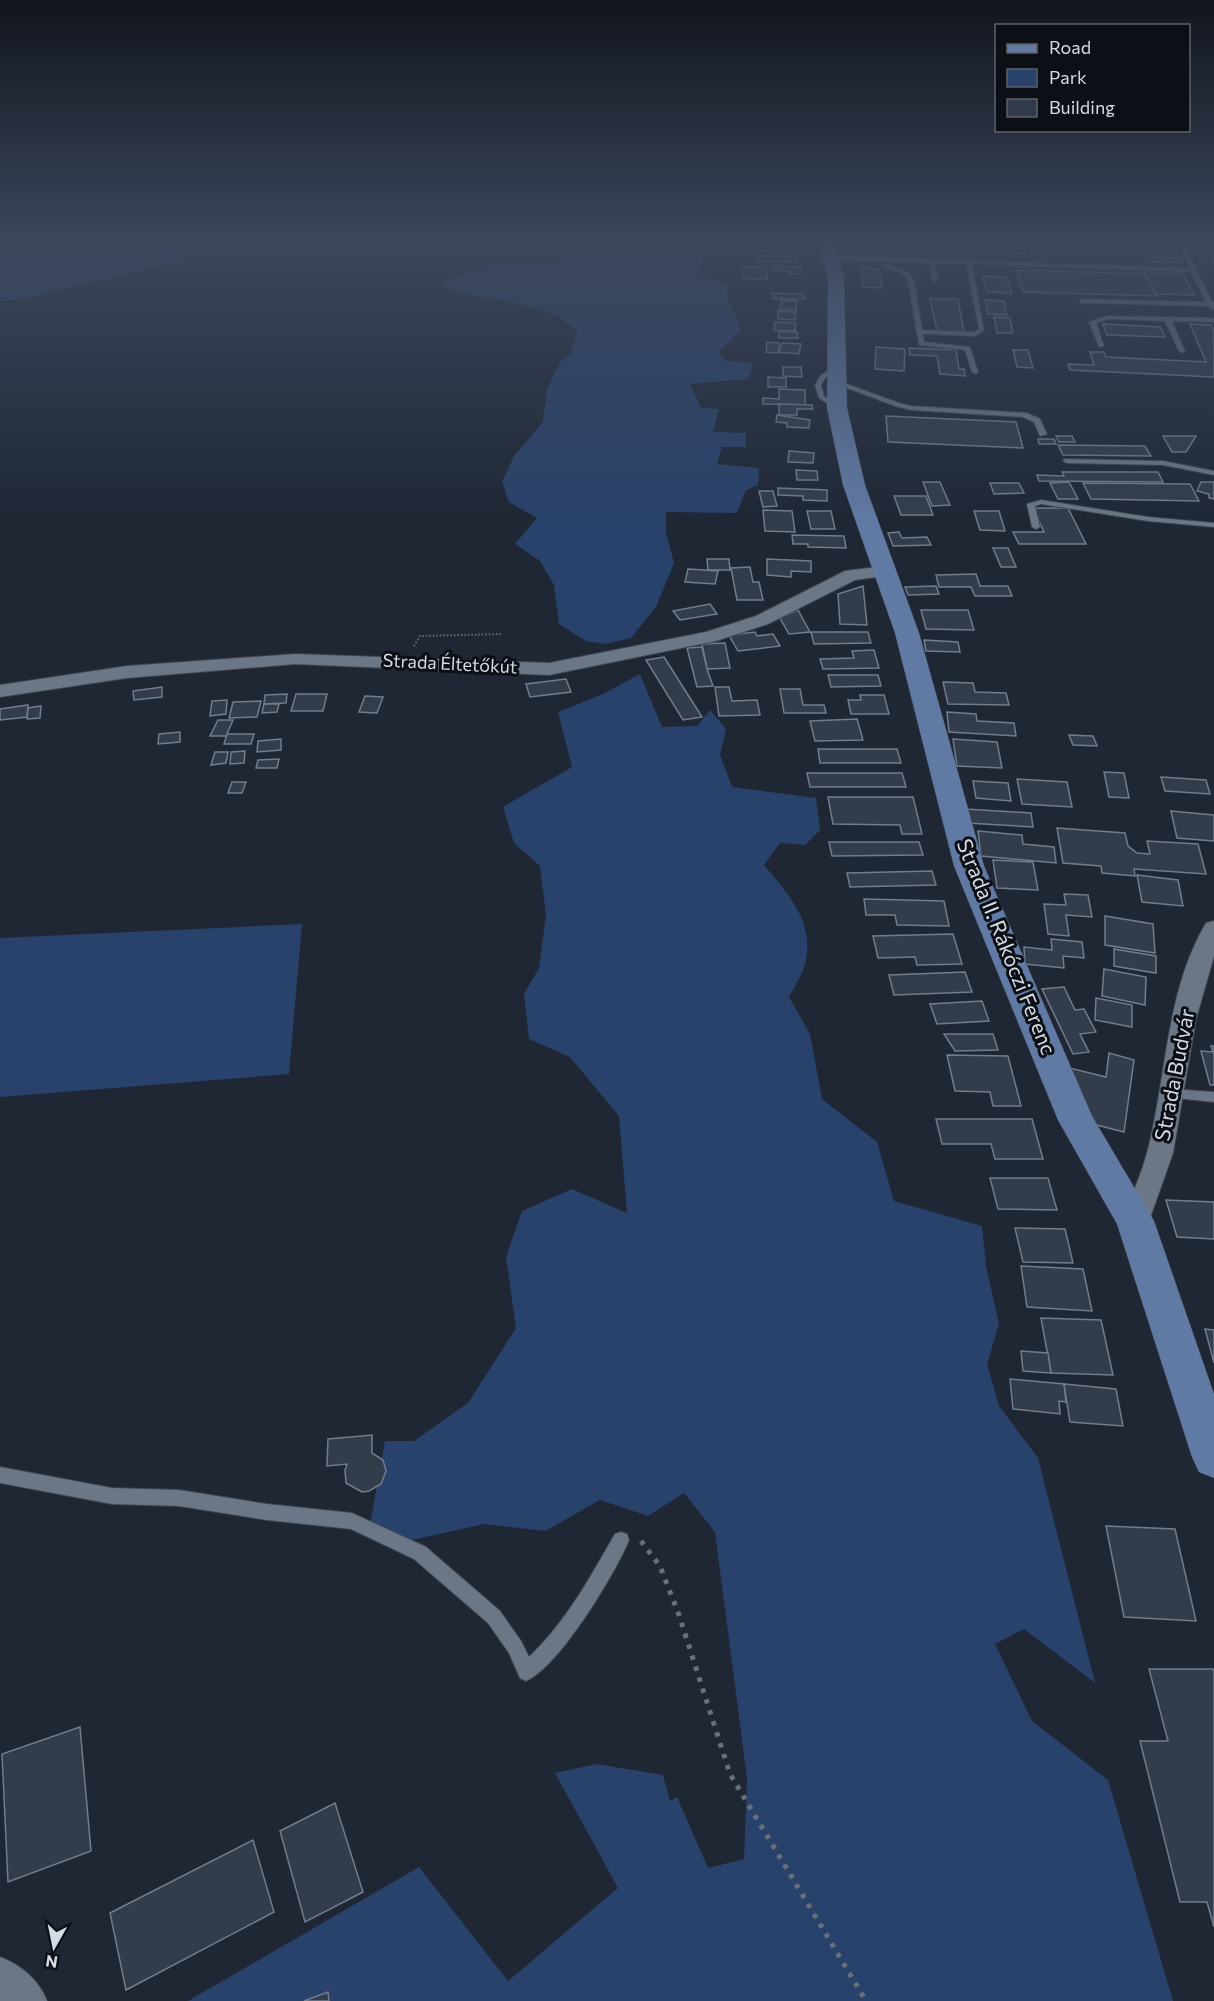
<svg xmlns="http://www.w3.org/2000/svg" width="1214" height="2001" viewBox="0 0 1214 2001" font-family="Commissioner,sans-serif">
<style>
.green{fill:#29426b}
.building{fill:#333c4b;stroke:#717c8d;stroke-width:1.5}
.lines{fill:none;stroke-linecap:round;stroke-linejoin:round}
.lane-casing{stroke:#3d4551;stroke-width:2}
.street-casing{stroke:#3d4551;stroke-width:2}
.secondary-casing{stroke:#3d4551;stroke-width:1}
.path-far1{stroke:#68707c;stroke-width:2;stroke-dasharray:1.5 2;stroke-linecap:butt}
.path{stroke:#68707c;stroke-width:5;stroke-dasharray:4.5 7;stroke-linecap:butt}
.lane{fill:#6b7686;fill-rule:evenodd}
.street{fill:#6b7686;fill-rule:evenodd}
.secondary{fill:#617aa3;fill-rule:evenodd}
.labels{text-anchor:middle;stroke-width:6;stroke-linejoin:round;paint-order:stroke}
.far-street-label{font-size:18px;fill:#d5dbe4;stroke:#0c1016}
.street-label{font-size:21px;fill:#d5dbe4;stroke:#0c1016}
</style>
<rect width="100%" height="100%" fill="#1f2735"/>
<g class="green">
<path d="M0,242h258l-240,58 -18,1z"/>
<path d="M547,242h155l4,4 -7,29 28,9 1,14 13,32 -23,22 8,9 27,2 -5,16 -58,5 11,24 18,1 -6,23 33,1v14h-24l-5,17 42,4 -1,17 -12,5 -9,23 -71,-1v21l8,30 -18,44 -25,31 -25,6 -20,-3 -27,-17 -5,-39 -14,-24 -25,-17 22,-26 -28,-16 -7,-20 12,-26 29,-34 4,-33 13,-27 11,-9 6,-21c-5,-4 -11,-11 -18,-15 -29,-15 -80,-18 -113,-29l-3,-6c15,-6 30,-12 46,-15 27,-5 52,4 78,-10z"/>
<path d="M640,674l22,53 35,-1 13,-16 16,19 -6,26 12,32 84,11 4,32 -15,15 -25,-2 -16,22c25,30 51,57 41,99 -3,11 -11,23 -16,33l21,37 12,65 55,43 17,59 88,25 4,40 13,58 -12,40 12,42 39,52 57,225 -71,-54 -29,15 37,77 76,59 65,221h-985l231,-134 89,114 110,-93 -63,-115 42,-9 66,11 7,26 7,-4 31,71 36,-9 3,-81 -32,-246 -31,-39 -36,23 -48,-16 -55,31 -61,-7 -81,18 -35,-6 17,-95h29l54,-38 48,-75 -10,-71 16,-46 50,-22 55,24 -8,-97 -49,-59 -41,-18 -5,-45 15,-26 7,-53 -6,-49 -26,-23 -11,-36 69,-40 -14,-55 45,-18z"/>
<path d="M302,924l-13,150 -289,23v-159z"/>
</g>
<g class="building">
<path d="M867,242h155l3,11 -153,-7 -1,-3z"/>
<path d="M1149,242h23l8,16 -23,-1z"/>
<path d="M1191,243h23v20h-11z"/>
<path d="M755,249l36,2v6l-37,-2z"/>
<path d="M756,256l41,1v5l-41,-1z"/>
<path d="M1144,256l36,2 3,5 -36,-1z"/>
<path d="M742,267h24l2,12h-24z"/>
<path d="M772,267h28l1,7h-11l-1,-3 -17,-1z"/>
<path d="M861,268l18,1 3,19 -19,-1z"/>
<path d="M1016,270l130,4 11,22 -134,-4z"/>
<path d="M1144,272l38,1 13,22 -39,-1z"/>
<path d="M982,276l24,1 6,16 -25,-1z"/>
<path d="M772,293l32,1 1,5h-32z"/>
<path d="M930,299h28l6,33 -27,-1z"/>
<path d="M781,300l16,1 -1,9 -16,-1z"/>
<path d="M985,300l19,1 3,14 -19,-1z"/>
<path d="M778,311l18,1 -1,8 -17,-1z"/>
<path d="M994,317l16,1 3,15h-16z"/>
<path d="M775,322l21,1 -1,8 -21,-1z"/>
<path d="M1103,324l57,3 5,10 -58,-2z"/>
<path d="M1190,324l21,1 3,6v46l-144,-7 -2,-6 26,1 -4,-13h14l2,5 100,5z"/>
<path d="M779,332h18l1,6h-19z"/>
<path d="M767,342l12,1 -1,10 -12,-1z"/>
<path d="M782,343l19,1 -2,10 -20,-2z"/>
<path d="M876,347l29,2 -1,22 -29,-2z"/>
<path d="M909,348l47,2 3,19h5l1,7 -25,-2 -3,-18 -27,-1z"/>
<path d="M1013,350h15l5,18 -16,-1z"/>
<path d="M783,367h18l1,10 -19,-1z"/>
<path d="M768,377l18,1v9h-18z"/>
<path d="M779,389l26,1v15l-42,-1v-6l16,1z"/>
<path d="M779,404l33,1 1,4h-16v6h-18z"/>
<path d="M777,415l33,5 -1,8 -22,-1v-4l-11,-1z"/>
<path d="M886,416l130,6 7,26 -135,-6z"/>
<path d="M1056,436h16l3,6h-16z"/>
<path d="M1163,436h33l-10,16h-14z"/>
<path d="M1038,439h16l2,5h-17z"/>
<path d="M1058,445l87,1 6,10 -88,-1z"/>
<path d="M789,451l25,2 -1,10 -25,-1z"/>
<path d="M796,470l21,1 1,9h-21z"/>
<path d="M1062,472h96l5,10 -124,-1 -2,-6 27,1z"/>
<path d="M923,482h17l10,23 -18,1z"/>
<path d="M1069,482l9,17h-20l-8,-16z"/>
<path d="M1201,482h13v17l-5,-1v-4l-12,-3z"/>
<path d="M990,483h29l5,10 -30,1z"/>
<path d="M1083,483l107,1 9,17 -108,-2z"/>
<path d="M778,488l49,2v11l-24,-1v-4l-25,-1z"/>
<path d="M759,491h14l4,15 -14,1z"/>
<path d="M894,496h32l7,19h-32z"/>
<path d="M1033,508h35l18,36h-67l-6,-12h31z"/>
<path d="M763,510l29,1 3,21 -30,-1z"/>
<path d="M807,511h24l4,18h-24z"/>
<path d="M974,511h25l6,20 -25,-1z"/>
<path d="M899,532l3,6 25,-1 4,8 -38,1 -5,-13z"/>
<path d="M792,535l52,1 2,12 -38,-1v-3h-15z"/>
<path d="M993,548h15l8,19h-15z"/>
<path d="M707,559h22l1,11h-22z"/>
<path d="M767,559l44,2v11l-20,-1v6l-24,-2z"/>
<path d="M750,567l3,15h6l4,18h-26l-6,-32z"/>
<path d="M688,569l30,2 -3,13 -30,-2z"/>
<path d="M976,574l4,12h28l4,10h-37l-4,-9h-32l-3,-12z"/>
<path d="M863,586l4,39 -27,-1 -2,-30z"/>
<path d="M936,586l3,8 -31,1 -3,-8z"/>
<path d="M710,604l7,10 -37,6 -7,-9z"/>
<path d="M798,610l12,22 -21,2 -9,-16z"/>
<path d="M921,610h47l6,20 -48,-1z"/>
<path d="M755,632l2,4 16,-2 7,12 -42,5 -9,-16z"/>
<path d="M811,632h57l3,11 -57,1z"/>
<path d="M924,640l34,2 2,10 -34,-1z"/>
<path d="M725,643l5,25 -23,1 -5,-25z"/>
<path d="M702,647l5,22 6,17 -16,1 -10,-39z"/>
<path d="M874,650l5,18 -56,1 -3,-10 34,-1 -2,-7z"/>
<path d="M664,657l38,60 -19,3 -37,-60z"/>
<path d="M828,675h50l3,11 -50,1z"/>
<path d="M566,679l5,13 -41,5 -4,-13z"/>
<path d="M943,682l30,1 2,9 31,1 3,12 -61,-1z"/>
<path d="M162,687v10l-28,3 -1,-9z"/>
<path d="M715,687h14l3,14 25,-1 3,15 -41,1z"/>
<path d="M780,689h20l3,16h21l2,8h-42z"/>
<path d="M287,694l-1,9 -22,1 1,-9z"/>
<path d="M296,694h31l-4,17h-32z"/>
<path d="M860,695h24l5,19h-38l-3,-14h13z"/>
<path d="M365,696l18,1 -6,16 -18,-1z"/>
<path d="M227,700l-1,14 -16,2 2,-15z"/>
<path d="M261,701l-4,16 -28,1 4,-16z"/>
<path d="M264,704h15l-2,8 -15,1z"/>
<path d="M28,705l-1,12 -27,3v-11z"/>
<path d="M41,706l-1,12 -13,1 1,-11z"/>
<path d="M947,712l29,2 1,7 37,2 2,13 -67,-4z"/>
<path d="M857,719l6,21 -48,1 -5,-20z"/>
<path d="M218,720h15l-7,16h-16z"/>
<path d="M180,732v10l-22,2 1,-10z"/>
<path d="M227,734h27l-3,10h-27z"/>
<path d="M1069,735l24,1 4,10 -24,-1z"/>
<path d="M281,739v11l-24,2 1,-11z"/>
<path d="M953,739l44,3 5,26 -45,-2z"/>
<path d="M818,749h79l4,14h-81z"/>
<path d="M245,751l-1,12 -14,1 1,-12z"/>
<path d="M215,752h13l-2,11 -15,2z"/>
<path d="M279,759l-2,9h-21l2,-8z"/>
<path d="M1104,772l20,1 5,25 -20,-1z"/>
<path d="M807,773h95l4,14h-96z"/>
<path d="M1161,777l45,3 4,14 -45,-3z"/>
<path d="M1017,779l50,3 5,25 -50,-3z"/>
<path d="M973,781l35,2 3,18 -35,-3z"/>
<path d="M232,782h14l-4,11h-14z"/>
<path d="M828,797h85l9,37h-20l-2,-9 -67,-1z"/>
<path d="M965,809l66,4 2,14 -66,-4z"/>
<path d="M1171,811l43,4v26l-37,-3z"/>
<path d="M1057,828l68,5 3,13 9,7 13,1 -3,-13 51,3 8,30 -72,-5 1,7 -33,-3 -1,-7 -38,-3z"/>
<path d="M978,831l44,4 1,9 31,3 2,16 -75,-7z"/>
<path d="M829,842h90l4,13 -91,1z"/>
<path d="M993,860l40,2 5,28 -41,-2z"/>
<path d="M932,871l4,14 -86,2 -3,-14z"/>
<path d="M1137,875l41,5 5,26 -41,-4z"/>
<path d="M1064,894l24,1 4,22 -26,-2 3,21 -21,-2 -4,-30 22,1z"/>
<path d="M864,899l80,2 5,25 -52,-1 -2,-10h-29z"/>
<path d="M1105,916l48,8 2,29 -50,-8z"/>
<path d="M953,934l9,30 -45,1 -2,-8 -37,1 -5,-22z"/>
<path d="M1051,939l31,3 2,16 -21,-2 1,12 -39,-4 -1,-17 28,3z"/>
<path d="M1114,949l42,7v17l-42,-7z"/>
<path d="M1104,969l42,8 -1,28 -43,-9z"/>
<path d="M965,972l7,20 -78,3 -5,-20z"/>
<path d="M1064,987l11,23 9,-1 12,23 -16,2 9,18 -16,2 -31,-65z"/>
<path d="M1096,998l36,7v22l-37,-7z"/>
<path d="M982,1001l7,20 -52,3 -7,-20z"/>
<path d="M944,1034h49l5,16 -43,1z"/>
<path d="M1211,1046h3v39h-4l-9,-34 12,1z"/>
<path d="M1109,1053l25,7 -10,72 -31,-8 -23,-56 36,9z"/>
<path d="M947,1055l61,1 13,50h-28l-3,-14 -35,-1z"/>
<path d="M936,1119h96l11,40h-48l-4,-15h-49z"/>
<path d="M990,1178h58l9,32 -59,-1z"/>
<path d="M1166,1200l48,2v37l-37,-2z"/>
<path d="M1015,1228l50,1 8,34 -50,-1z"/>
<path d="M1021,1266l62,3 9,42 -65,-4z"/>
<path d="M1041,1318l60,2 12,55 -62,-2z"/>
<path d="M1205,1329l9,1v33z"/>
<path d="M1021,1351l27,2 3,20 -28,-2z"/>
<path d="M1010,1379l54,5 2,18 -7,-1 1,13 -47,-5z"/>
<path d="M1064,1384l52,5 7,37 -53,-4z"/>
<path d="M372,1435v18l11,7 3,11 -5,13 -12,7 -7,1 -16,-9 -1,-13 2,-6 -20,2 1,-27z"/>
<path d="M1106,1526l69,3 21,92 -72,-4z"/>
<path d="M1149,1669h64l1,2v256l-7,-25h-27l-40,-161h28z"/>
<path d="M80,1727l11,124 -83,31 -6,-128z"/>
<path d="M335,1803l28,89 -58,30 -25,-91z"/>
<path d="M253,1840l21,72 -148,78 -16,-77z"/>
<path d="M328,1992l1,9h-25z"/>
</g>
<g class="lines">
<defs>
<g id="lane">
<path d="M1177,242h6l29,60h2v7h-4l-2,-3 -126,-3 -3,-2 3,-2 124,3 -15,-30 -219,-8 12,67 -9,5 -52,-2 1,8 46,5 8,25 -3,2 -3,-2 -7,-22 -46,-5 -11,-65 -5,-6 -22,-8 3,-2 23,8 7,8 8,50 52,2 5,-3 -13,-65 -31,-1 3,17 -3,2 -3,-2 -3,-17 -98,-3 -3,-2 3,-2 359,12z"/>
<path d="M1107,316l107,2v4l-42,-1 13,30 -3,2 -3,-2 -14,-30 -56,-2 -13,4 8,23 -5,1 -10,-25z"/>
<path d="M835,368l3,2 -1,1 -11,6 -5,8 3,11 17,12 -4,2 -18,-12 -4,-13 6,-10z"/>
<path d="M836,380l63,23 12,3 116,7 13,6 7,15 -7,2 -6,-14 -11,-5 -112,-7 -16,-4 -61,-23v-2z"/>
<path d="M1064,459l99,2 51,10v4l-51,-10 -96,-2 -4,-2z"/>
<path d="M1041,500l107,17 66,6v4l-66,-6 -107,-17 -6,2 5,21 -4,2 -4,-2 -5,-23z"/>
<path d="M1171,1089l43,3v10l-48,-5 -1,-3 1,-3z"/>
<path d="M0,1467l112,21 67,2 88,14 85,9 74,34 74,64 21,30 8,16c37,-35 60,-78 86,-123l6,-2 6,2 2,6c-14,34 -70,127 -103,141l-6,-3 -11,-25 -21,-30 -74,-64 -63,-30 -84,-9 -88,-14 -67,-2 -112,-21z"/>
</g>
<g id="street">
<path d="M885,566l6,1 2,4 -2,4 -36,5 -87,44 -52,17 -167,34 -254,-11 -168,14 -127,19v-12l127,-19 168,-12 254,9 157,-31 50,-16 89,-45z"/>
<path d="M1214,921v35l-18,63 -23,134 -24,68 -4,8 -10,3 -10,-3 -4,-8c9,-22 20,-45 26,-68 20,-75 18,-161 59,-230z"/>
<path d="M0,1957c21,8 39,23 47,44h-47z"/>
</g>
<path id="secondary" d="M818,242h16l10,36 3,130 18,77 54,148 65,233 108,250 62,105 60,173v84l-15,-6 -7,-15 -75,-233 -59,-104 -104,-254 -59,-233 -52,-148 -16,-77 1,-130z"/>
</defs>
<use href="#lane" class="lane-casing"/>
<use href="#street" class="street-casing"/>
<use href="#secondary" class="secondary-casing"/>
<path class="path-far1" d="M414,646l6,-10 82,-2"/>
<path class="path" d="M641,1541l19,25 19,49 51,159 136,227"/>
<use href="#lane" class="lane"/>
<use href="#street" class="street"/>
<use href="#secondary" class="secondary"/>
</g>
<linearGradient id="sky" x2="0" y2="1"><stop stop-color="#11151d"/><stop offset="0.46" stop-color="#3c475c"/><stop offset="1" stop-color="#3c475c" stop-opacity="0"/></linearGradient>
<rect width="1214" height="522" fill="url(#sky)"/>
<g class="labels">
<g class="far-street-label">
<text transform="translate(450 664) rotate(3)" y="6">Strada Éltetőkút</text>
</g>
<g class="street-label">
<text transform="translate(1006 947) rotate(68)" y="7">Strada II. Rákóczi Ferenc</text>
<text transform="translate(1175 1075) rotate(-79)" y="7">Strada Budvár</text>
</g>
</g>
<rect x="995" y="24" width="195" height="108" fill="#0c1016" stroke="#5c6168" stroke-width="1.5"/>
<rect x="1007" y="44" width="30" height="9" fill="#617aa3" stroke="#5c6168" stroke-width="1.5"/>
<text x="1049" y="54" font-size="18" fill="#d5dbe4">Road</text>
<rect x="1007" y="69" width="30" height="18" fill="#29426b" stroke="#5c6168" stroke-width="1.5"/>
<text x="1049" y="84" font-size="18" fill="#d5dbe4">Park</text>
<rect x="1007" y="99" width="30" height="18" fill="#333c4b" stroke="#5c6168" stroke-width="1.5"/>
<text x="1049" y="114" font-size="18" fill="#d5dbe4">Building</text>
<g transform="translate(54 1947) rotate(189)" stroke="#0c1016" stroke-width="4.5" paint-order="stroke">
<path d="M0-4.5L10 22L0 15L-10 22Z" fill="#d5dbe4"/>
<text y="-9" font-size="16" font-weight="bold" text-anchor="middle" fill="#d5dbe4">N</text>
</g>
</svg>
